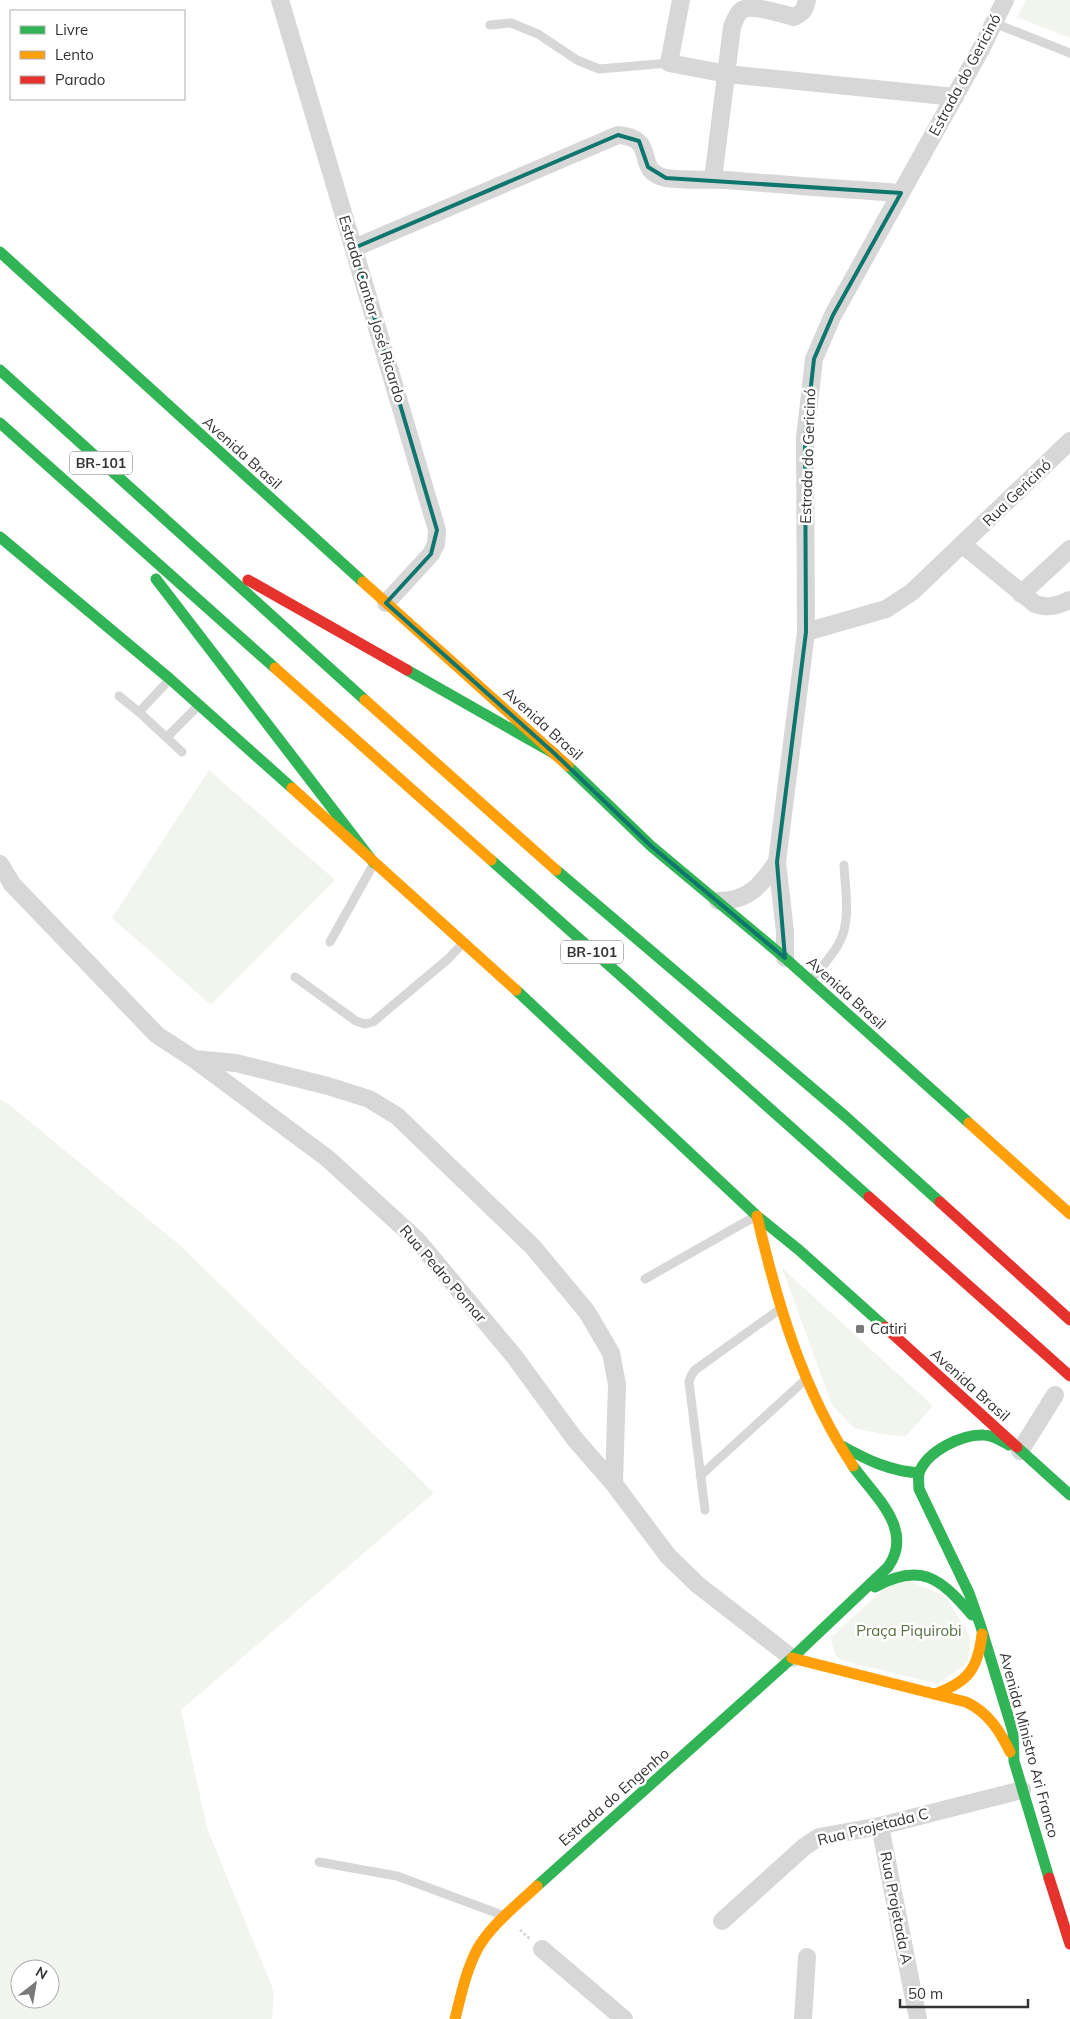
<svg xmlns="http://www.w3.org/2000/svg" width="1070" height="2019" viewBox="0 0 1070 2019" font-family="Mulish,sans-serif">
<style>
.green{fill:#f1f5ed;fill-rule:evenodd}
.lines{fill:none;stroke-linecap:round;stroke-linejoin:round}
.path{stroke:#d6d6d6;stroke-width:3;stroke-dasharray:2.5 2.5;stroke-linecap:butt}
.lane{stroke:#d7d7d7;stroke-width:9}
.street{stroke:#d7d7d7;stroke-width:18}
.fast{stroke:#30b455;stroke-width:11}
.slow{stroke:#ff9f0a;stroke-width:11}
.jam{stroke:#e5322d;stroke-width:11}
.marked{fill:none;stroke:#0f766e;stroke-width:4;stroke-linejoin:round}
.poi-dot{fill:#7a7a7a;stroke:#fff;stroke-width:2}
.labels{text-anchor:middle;stroke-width:5;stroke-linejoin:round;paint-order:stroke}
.shield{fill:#fff;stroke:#707070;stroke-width:1}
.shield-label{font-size:14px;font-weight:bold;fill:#333}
.street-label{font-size:15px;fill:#333;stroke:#fff}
.poi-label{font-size:15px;fill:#333;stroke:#fff;text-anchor:start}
.park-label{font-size:15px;fill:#56703f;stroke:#fff}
</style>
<rect width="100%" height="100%" fill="#fff"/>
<g class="green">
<path d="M1026,0h44v38l-53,-21z"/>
<path d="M209,770l126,110 -124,125 -99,-87z"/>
<path d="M0,1099l11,7 171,141 252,246 -253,217 26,118 67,164 -2,27h-272zM20,1969h30v30h-30z"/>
<path d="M782,1268l151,138 -27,30 -19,-1 -33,-7 -22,-23z"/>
<path d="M905,1579l41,18 24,39 -2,26 -30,22 -98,-24 -6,-8 -3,-15 56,-51z"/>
</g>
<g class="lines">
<path class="path" d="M520,1930l10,9"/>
<g class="lane">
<path d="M994,23l76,30"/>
<path d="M490,25l21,-2 27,11 39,26 22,9 70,-6"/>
<path d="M119,696l20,16 31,-33"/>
<path d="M139,712l43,40"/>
<path d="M167,737l31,-31"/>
<path d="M330,942l43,-77"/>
<path d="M295,977l61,44 9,3 8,-2 75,-63 15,-16"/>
<path d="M812,979c9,-11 19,-22 26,-34 14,-23 7,-54 6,-80"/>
<path d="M645,1279l109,-62"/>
<path d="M700,1476l105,-96"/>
<path d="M705,1510l-16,-128 2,-6 4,-6 85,-61"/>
<path d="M319,1862l78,14 105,39"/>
</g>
<g class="street">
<path d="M280,0l157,530 -1,14 -5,10 -45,49"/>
<path d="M681,0l-12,63 58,11 228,23"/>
<path d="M713,179l19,-152c2,-5 5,-14 10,-17 9,-6 41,4 52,7 9,-4 11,-8 13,-17"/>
<path d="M354,248l264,-113c42,3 14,36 48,43 20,3 41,1 61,2 58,5 116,9 174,13"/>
<path d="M963,545l72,59c14,5 22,1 35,-4"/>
<path d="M1021,594l49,-45"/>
<path d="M806,632l80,-23 26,-17 158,-151"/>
<path d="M0,864l12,20 145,151 37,24 133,99 90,82 97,116 60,82 40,46 54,72 30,29 94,73"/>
<path d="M718,901c31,0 43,-16 59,-39"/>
<path d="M785,958v-26l-8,-70 29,-230 -1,-194 9,-79 19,-44 148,-266 24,-49"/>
<path d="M194,1059l42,4 92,23 41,13 28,17 136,131 54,65 24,41 6,31 -3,100"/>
<path d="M1020,1451l35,-56"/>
<path d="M880,1826l38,193"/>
<path d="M722,1921l82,-74 15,-10 61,-11 142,-36"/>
<path d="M542,1949l82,70"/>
<path d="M803,2019l4,-62"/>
</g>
<g class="fast">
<path d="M0,252l363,330"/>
<path d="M0,370l365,330"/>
<path d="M0,423l275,245"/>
<path d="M0,537l170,142 122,109"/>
<path d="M156,579l218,284"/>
<path d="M407,670l148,84"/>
<path d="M568,766l83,80 134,112 184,165"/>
<path d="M491,860l378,337"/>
<path d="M556,870l290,247 94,85"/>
<path d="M516,990l241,226 42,34 86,77"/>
<path d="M1009,1445c-8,-4 -16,-10 -25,-10 -22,-1 -57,16 -65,38 -1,5 0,11 0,16l50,104 11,31 33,108 1,29 35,117"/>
<path d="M842,1446c25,14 48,25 77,27"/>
<path d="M1017,1447l53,48"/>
<path d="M875,1587c46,-26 66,-8 97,28"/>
<path d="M537,1886l255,-228 96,-91c27,-38 -14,-71 -35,-101"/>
</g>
<g class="slow">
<path d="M363,582l205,184"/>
<path d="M275,668l216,192"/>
<path d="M365,700l191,170"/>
<path d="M292,788l224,202"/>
<path d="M969,1123l101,91"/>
<path d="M757,1216c20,87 46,175 96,250"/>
<path d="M792,1658l174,44c22,10 34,29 44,50"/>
<path d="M935,1694c33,-12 43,-25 47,-60"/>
<path d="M455,2019c6,-24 11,-49 23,-71 14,-24 39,-43 59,-62"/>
</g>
<g class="jam">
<path d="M248,580l159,90"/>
<path d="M869,1197l201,179"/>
<path d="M940,1202l130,118"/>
<path d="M885,1327l132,120"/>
<path d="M1049,1878l21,66"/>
</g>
</g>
<path class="marked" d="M618,135l21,6 9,26 18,11 235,15 -68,122 -19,44 -9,79 1,194 -29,230 8,96 -134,-112 -96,-92 -169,-151 45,-49 6,-24 -83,-282z"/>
<rect class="poi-dot" x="855" y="1324" width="10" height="10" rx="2.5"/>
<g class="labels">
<g class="shield">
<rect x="70" y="451.5" width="62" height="23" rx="4"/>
<rect x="561" y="940.5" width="62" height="23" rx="4"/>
</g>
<g class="shield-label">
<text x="101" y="468">BR-101</text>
<text x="592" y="957">BR-101</text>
</g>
<g class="street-label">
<text transform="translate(965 75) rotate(-62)" y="5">Estrada do Gericinó</text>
<text transform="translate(372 309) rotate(73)" y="5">Estrada Cantor José Ricardo</text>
<text transform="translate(242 453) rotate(42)" y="5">Avenida Brasil</text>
<text transform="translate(808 456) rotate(-88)" y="5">Estrada do Gericinó</text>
<text transform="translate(1017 493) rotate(-44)" y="5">Rua Gericinó</text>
<text transform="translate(543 724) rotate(42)" y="5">Avenida Brasil</text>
<text transform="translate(846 993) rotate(42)" y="5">Avenida Brasil</text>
<text transform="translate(443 1274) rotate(49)" y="5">Rua Pedro Pornar</text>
<text transform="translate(970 1385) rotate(42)" y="5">Avenida Brasil</text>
<text transform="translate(1029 1745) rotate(75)" y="5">Avenida Ministro Ari Franco</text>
<text transform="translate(614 1797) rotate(-41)" y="5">Estrada do Engenho</text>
<text transform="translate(873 1827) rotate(-14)" y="5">Rua Projetada C</text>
<text transform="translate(896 1908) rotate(79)" y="5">Rua Projetada A</text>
</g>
<g class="poi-label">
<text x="870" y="1334">Catiri</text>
</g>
<g class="park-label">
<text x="909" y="1636">Praça Piquirobi</text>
</g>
</g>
<rect x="10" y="10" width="175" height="90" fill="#ffffff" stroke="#adadad"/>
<rect x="20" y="26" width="25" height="8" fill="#30b455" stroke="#adadad"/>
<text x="55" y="35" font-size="15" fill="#333333">Livre</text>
<rect x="20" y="51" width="25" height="8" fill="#ff9f0a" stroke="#adadad"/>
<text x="55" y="60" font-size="15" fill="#333333">Lento</text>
<rect x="20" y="76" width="25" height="8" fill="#e5322d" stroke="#adadad"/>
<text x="55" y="85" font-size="15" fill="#333333">Parado</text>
<g transform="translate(35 1984) rotate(31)"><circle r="24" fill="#ffffff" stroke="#adadad"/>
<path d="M0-4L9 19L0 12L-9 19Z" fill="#7a7a7a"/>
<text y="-8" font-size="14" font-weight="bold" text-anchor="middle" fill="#333333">N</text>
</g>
<path d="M900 1999v8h128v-8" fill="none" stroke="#333333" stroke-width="2.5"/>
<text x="908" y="1999" font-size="15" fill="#333333" stroke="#ffffff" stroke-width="4" paint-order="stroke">50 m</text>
</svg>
